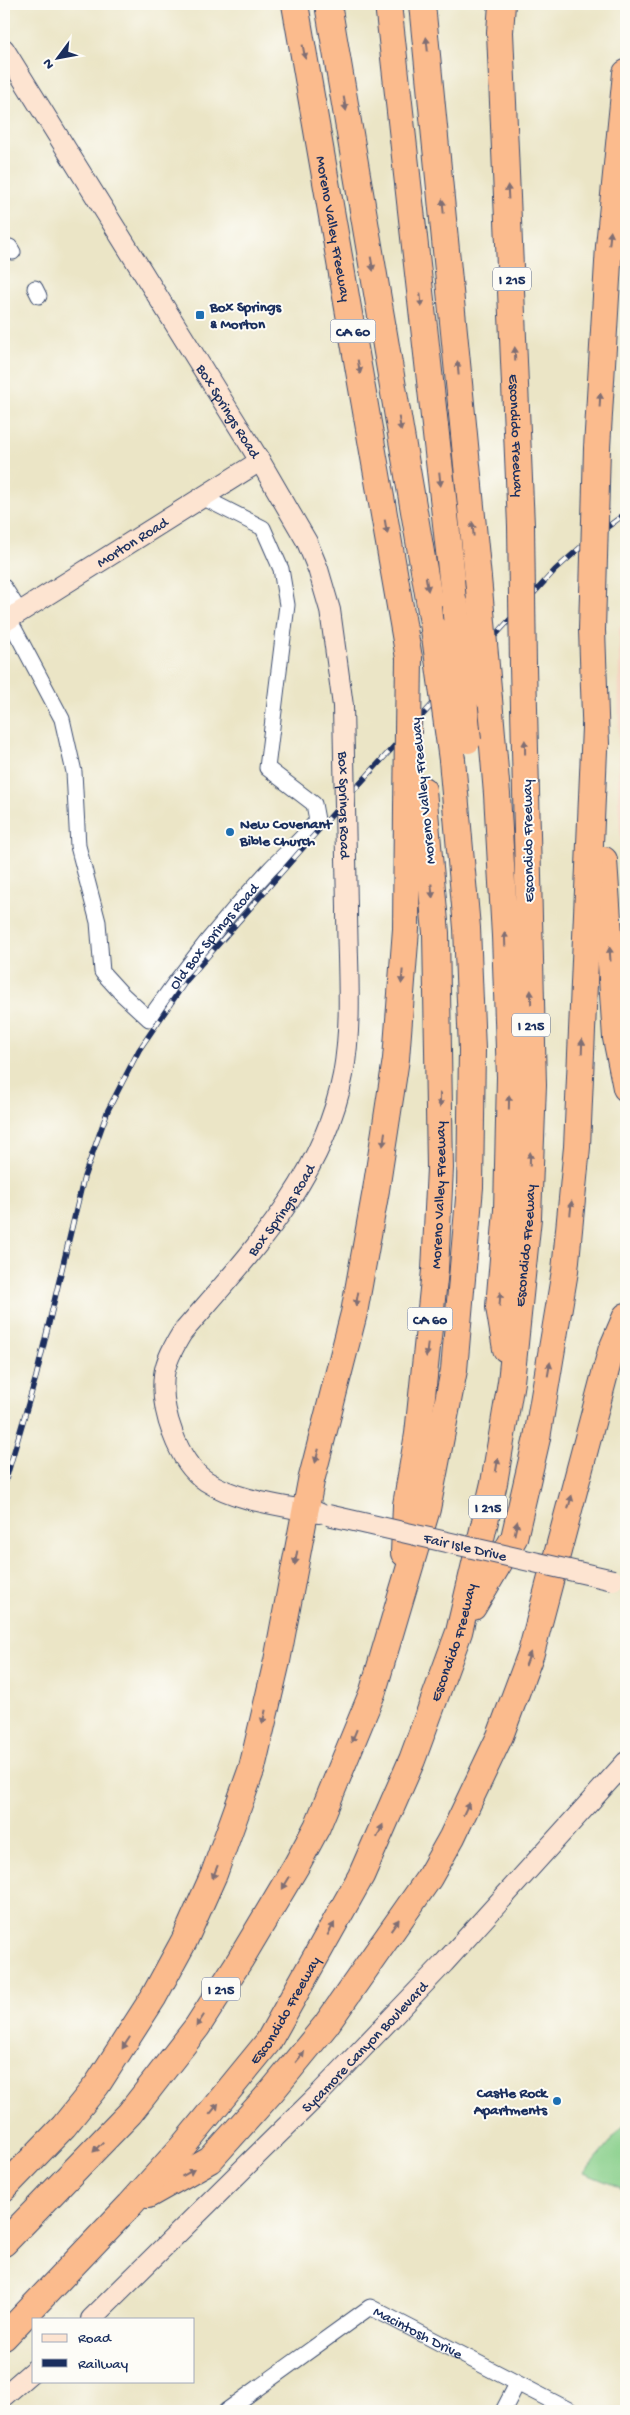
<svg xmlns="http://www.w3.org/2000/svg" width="630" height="2415" viewBox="0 0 630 2415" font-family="'Gochi Hand',sans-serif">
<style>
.built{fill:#f4d3c0}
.green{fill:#88cf8a;stroke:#527f74}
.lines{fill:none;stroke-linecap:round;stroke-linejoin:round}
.street-casing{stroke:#3a4a6e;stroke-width:17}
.secondary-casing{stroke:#3a4a6e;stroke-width:22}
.highway-casing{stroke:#3a4a6e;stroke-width:28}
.street{stroke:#fff;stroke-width:15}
.secondary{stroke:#fde4d1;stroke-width:20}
.highway{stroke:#fbbb8d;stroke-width:26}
.rail-casing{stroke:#1b2f5e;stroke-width:5.5}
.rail{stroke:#fdfcf7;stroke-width:4;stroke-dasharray:11;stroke-linecap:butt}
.secondary-bridge-casing{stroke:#3a4a6e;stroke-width:22;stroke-linecap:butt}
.highway-bridge-casing{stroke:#3a4a6e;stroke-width:28;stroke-linecap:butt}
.secondary-bridge{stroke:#fde4d1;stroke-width:20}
.highway-bridge{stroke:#fbbb8d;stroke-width:26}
.oneway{fill:#806e73}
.poi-dot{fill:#1f6fb2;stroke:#fdfcf7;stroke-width:2}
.labels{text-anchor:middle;stroke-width:4;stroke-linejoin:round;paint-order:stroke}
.shield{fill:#fdfcf7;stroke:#5f6c8c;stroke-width:1}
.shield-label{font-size:14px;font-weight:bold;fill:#1b2f5e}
.street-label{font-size:15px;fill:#1b2f5e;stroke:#fdfcf7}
.poi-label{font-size:15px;font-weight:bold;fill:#1b2f5e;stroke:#fdfcf7;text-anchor:start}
</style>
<rect width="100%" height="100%" fill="#fdfcf7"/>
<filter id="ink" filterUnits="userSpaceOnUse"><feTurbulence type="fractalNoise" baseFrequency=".02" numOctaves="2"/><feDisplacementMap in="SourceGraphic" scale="10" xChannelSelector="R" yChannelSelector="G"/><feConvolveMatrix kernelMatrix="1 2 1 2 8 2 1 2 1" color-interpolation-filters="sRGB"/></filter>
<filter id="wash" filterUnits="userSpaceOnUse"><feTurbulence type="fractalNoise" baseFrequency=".0096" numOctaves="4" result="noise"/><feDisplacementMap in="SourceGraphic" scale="20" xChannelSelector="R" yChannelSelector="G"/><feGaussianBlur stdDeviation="1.12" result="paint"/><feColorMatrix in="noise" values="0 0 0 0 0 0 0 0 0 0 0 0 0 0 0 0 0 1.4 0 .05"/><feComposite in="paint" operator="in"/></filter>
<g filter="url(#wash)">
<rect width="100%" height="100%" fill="#ebe5c6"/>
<path class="built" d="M626,618v309l-8,-127 1,-172z"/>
<path class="green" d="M626,2123v67l-42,-17z"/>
</g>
<g filter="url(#ink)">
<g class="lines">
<defs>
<g id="street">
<path d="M10,247l3,5"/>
<path d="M35,288l4,8"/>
<path d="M4,587l16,25"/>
<path id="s1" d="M9,619l53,100 12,53 4,74 20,76 4,50 21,23 26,24c36,-52 77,-103 120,-149 16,-17 34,-31 48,-50l-3,-16 -47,-36 20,-163 -6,-36 -18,-41 -61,-31"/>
<path id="s2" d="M226,2411l144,-104 201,104"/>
<path d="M503,2411l14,-27"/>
</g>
<g id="secondary">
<path id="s3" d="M4,49l256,412 47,81 11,27 12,41 13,96"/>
<path id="s4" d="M4,622l256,-161"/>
<path id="s5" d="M319,1513c-38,-8 -80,-11 -113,-32 -29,-19 -46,-73 -42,-106 2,-15 10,-29 18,-42 67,-78 141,-153 161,-258 10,-54 4,-112 4,-167"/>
<path id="s6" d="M91,2319l227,-224 126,-132 182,-201"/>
<path d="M4,2396l30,-26"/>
</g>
<g id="highway">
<path id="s7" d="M295,4l114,654"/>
<path d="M328,4l106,625"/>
<path d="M388,4l67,601"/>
<path d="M422,4l56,574"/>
<path id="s8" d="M502,4l-2,28 21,494"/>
<path d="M597,448l12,-202 17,-173"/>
<path d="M592,630l4,114"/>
<path d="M489,699l8,95 8,142 5,141 -3,133 -8,97 7,42"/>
<path d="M604,860l12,178 10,50"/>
<path id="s9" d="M404,1553l2,-48 12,-71 17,-164 5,-102 -4,-235 -13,-143"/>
<path d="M473,1607l41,-69 23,-100 28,-167 12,-124 18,-420"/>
<path d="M4,2188l60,-62 33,-41 56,-87 31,-57 30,-67 38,-106 25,-107 34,-180 43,-168 22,-123 20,-131 10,-130 1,-121"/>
<path d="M148,2195l62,-35 62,-69 54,-66 103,-147 23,-41 48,-101 31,-83 80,-302 15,-35"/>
<path d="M4,2243l126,-130 67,-86 43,-67 56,-94 21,-39 56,-136 54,-182 27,-139 16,-183 2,-137 -5,-122 -15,-168"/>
<path id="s10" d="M4,2337l126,-132 53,-59 85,-104 93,-166 51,-116 47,-128 35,-149 17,-101 17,-164 5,-133 -10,-419"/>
</g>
</defs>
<use href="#street" class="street-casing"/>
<use href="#secondary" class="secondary-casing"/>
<use href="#highway" class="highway-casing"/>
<use href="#street" class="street"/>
<use href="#secondary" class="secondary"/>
<use href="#highway" class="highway"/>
<defs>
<path id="rail" d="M4,1486l32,-109 48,-200 24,-67 31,-60 47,-69 159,-181 210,-230 27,-24 44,-33"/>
</defs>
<use href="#rail" class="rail-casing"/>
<use href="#rail" class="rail"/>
<defs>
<g id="secondary-bridge">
<path id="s11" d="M343,706l4,202"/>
<path id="s12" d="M328,1515l285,65"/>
</g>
<g id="highway-bridge">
<path d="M521,526l2,140"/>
<path d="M478,578l11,121"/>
<path d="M455,605l13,135"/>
<path d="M434,629l18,131"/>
<path d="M592,630l5,-182"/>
<path d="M407,808l2,-150"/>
</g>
</defs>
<use href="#secondary-bridge" class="secondary-bridge-casing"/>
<use href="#highway-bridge" class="highway-bridge-casing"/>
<use href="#secondary-bridge" class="secondary-bridge"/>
<use href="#highway-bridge" class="highway-bridge"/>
</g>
<defs><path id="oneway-solid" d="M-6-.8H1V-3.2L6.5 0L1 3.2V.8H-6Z" transform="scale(1.25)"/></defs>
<g class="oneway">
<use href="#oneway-solid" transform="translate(427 44) rotate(-96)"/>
<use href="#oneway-solid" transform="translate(304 52) rotate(79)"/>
<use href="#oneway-solid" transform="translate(345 104) rotate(80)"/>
<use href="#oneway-solid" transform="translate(508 192) rotate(-93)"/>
<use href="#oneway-solid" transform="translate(443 206) rotate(-95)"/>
<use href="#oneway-solid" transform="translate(610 238) rotate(-84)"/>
<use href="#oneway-solid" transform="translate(372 264) rotate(80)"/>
<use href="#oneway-solid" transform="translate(421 300) rotate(84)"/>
<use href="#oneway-solid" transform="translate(515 354) rotate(-92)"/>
<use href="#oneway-solid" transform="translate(359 367) rotate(80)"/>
<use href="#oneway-solid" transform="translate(458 368) rotate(-95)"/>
<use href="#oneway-solid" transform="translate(600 400) rotate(-87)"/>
<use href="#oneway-solid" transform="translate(400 424) rotate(80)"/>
<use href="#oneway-solid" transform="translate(440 479) rotate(84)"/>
<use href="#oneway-solid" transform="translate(386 527) rotate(80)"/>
<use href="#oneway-solid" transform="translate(473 529) rotate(-95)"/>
<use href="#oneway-solid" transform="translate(427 584) rotate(81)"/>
<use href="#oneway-solid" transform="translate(525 747) rotate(-91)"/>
<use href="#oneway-solid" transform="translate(432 891) rotate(85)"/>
<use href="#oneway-solid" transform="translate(505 939) rotate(-92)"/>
<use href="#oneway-solid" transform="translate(610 954) rotate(-94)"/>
<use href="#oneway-solid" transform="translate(402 977) rotate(95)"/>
<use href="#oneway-solid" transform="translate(531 997) rotate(-91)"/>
<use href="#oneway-solid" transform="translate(582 1046) rotate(-88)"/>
<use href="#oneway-solid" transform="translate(440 1100) rotate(90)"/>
<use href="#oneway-solid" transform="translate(509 1102) rotate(-89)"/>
<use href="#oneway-solid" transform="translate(384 1139) rotate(98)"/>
<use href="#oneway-solid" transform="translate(530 1159) rotate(-88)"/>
<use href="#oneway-solid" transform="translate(571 1208) rotate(-84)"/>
<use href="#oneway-solid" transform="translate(357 1299) rotate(100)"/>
<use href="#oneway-solid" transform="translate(500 1299) rotate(-86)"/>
<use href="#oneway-solid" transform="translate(427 1350) rotate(96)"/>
<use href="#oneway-solid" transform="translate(549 1369) rotate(-80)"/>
<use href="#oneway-solid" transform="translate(317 1456) rotate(104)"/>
<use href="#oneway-solid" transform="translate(497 1465) rotate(-80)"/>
<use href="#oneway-solid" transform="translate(570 1502) rotate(-75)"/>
<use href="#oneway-solid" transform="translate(516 1528) rotate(-77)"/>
<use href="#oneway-solid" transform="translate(296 1558) rotate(100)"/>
<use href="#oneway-solid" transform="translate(528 1659) rotate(-70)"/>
<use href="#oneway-solid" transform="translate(264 1717) rotate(103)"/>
<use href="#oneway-solid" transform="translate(354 1736) rotate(112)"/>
<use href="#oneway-solid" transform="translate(466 1809) rotate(-65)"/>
<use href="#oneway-solid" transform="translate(380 1831) rotate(-66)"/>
<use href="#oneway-solid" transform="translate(215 1872) rotate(112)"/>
<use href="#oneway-solid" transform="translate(286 1883) rotate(121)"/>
<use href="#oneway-solid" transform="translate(395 1925) rotate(-55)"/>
<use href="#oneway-solid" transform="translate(331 1929) rotate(-61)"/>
<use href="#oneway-solid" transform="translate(200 2021) rotate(123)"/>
<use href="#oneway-solid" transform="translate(126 2043) rotate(123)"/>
<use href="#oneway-solid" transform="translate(300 2057) rotate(-51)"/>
<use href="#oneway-solid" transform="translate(214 2109) rotate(-51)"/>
<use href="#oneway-solid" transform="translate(98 2147) rotate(134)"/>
<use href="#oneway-solid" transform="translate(188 2173) rotate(-29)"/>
</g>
</g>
<g class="poi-dot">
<rect x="195" y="310" width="10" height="10" rx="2.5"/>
<circle cx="230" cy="832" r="5"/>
<circle cx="557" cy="2101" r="5"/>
</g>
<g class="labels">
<g class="shield">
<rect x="493" y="267.5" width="38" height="23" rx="4"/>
<rect x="330.5" y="319.5" width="45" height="23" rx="4"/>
<rect x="512" y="1013.5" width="38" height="23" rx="4"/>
<rect x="407.5" y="1307.5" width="45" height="23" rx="4"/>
<rect x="469" y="1495.5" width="38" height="23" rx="4"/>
<rect x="202" y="1977.5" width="38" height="23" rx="4"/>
</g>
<g class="shield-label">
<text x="512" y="284">I 215</text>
<text x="353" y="336">CA 60</text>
<text x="531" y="1030">I 215</text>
<text x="430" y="1324">CA 60</text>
<text x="488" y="1512">I 215</text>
<text x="221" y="1994">I 215</text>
</g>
<g class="street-label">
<text dy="5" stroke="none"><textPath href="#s7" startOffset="228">Moreno Valley Freeway</textPath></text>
<text dy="5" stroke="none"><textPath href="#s3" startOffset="426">Box Springs Road</textPath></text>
<text dy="5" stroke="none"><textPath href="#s8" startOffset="432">Escondido Freeway</textPath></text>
<text dy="5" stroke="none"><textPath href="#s4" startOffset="151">Morton Road</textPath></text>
<text transform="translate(422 791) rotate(-96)" y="5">Moreno Valley Freeway</text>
<text dy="5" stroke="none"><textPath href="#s11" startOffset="99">Box Springs Road</textPath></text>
<text transform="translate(527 841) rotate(-91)" y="5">Escondido Freeway</text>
<text dy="5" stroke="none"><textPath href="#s1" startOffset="542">Old Box Springs Road</textPath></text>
<text dy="5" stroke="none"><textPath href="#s9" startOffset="360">Moreno Valley Freeway</textPath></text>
<text dy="5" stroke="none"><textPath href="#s5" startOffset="441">Box Springs Road</textPath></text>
<text dy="5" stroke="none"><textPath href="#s10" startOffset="1242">Escondido Freeway</textPath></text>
<text dy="5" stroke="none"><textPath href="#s12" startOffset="141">Fair Isle Drive</textPath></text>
<text dy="5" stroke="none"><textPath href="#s10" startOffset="838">Escondido Freeway</textPath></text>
<text dy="5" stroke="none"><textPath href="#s10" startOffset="432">Escondido Freeway</textPath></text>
<text dy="5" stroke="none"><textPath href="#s6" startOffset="386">Sycamore Canyon Boulevard</textPath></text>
<text dy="5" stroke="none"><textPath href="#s2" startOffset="232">Macintosh Drive</textPath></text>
</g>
<g class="poi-label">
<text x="210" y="311">Box Springs<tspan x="210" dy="17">&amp; Morton</tspan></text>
<text x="240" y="828">New Covenant<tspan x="240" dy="17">Bible Church</tspan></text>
<text x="547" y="2097" text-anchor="end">Castle Rock<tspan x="547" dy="17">Apartments</tspan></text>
</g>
</g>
<rect width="630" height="2415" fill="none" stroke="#fdfcf7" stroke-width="20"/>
<rect x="32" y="2318" width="162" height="65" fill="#fdfcf7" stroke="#a3aaba"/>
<rect x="42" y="2334" width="25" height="8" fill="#fde4d1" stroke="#a3aaba"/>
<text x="78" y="2342" font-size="15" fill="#1b2f5e">Road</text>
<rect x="42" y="2359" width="25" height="8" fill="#1b2f5e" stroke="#a3aaba"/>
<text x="78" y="2368" font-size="15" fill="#1b2f5e">Railway</text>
<g transform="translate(58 58) rotate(238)" stroke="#fdfcf7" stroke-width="4" paint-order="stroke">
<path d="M0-4L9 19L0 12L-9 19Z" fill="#1b2f5e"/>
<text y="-8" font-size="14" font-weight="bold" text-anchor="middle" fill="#1b2f5e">N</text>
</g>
</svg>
